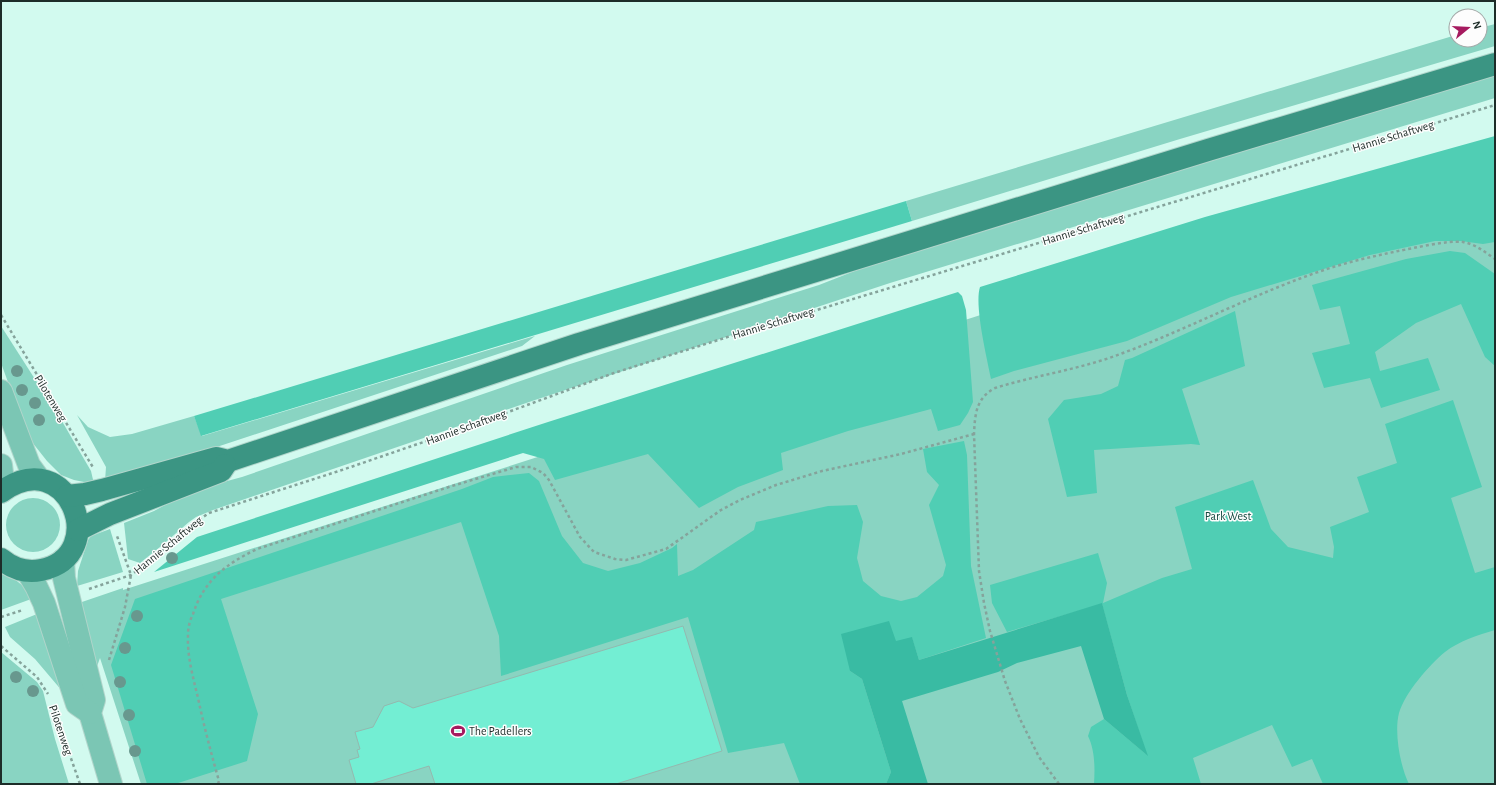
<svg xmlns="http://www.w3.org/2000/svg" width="1496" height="785" viewBox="0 0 1496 785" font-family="'Alegreya Sans',sans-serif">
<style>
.green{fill:#89d4c2}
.forest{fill:#50ceb4}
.water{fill:#39bba3}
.building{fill:#73eed3;stroke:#93b9af}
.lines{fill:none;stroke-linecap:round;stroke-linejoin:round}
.minor-casing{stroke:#b1d5cb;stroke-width:24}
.tertiary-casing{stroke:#b1d5cb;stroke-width:24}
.primary-casing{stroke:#b1d5cb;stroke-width:24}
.path{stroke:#85a39b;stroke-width:2.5;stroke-dasharray:3 3;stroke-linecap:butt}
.minor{stroke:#7bc6b4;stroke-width:22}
.tertiary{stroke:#7bc6b4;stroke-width:22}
.primary{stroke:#3b9583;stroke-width:22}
.tree{fill:#68988e}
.labels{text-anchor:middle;stroke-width:3;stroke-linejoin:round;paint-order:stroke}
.street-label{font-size:12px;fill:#1d2c28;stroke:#fdfdfd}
.park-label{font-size:12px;fill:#12483e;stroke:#fdfdfd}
.poi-label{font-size:12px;fill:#1d2c28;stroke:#fdfdfd;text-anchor:start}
</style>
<rect width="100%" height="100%" fill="#d2faef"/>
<g class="green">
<path d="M1495,24v22l-315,93 -268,82 -6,-20 550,-166v5h24v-12z"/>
<path d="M1495,73v25l-605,185 -358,118 -319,109 -17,7 -7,5 -29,25 -20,16 -12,-4 -4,-36 30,-12 22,-12 29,-12 37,-10 325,-112 252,-80 109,-43z"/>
<path d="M1495,150v634h-1354l-41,-126 -5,14 -16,-69 44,-15v2z"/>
<path d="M1,326l62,97 28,48 3,13 -20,-4 -13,-5 -14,-14 -19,-24 -27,-74z"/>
<path d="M535,336l-13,10 -381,126 -36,9 1,-14 -29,-52 11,12 22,10 22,-3 62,-18 8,20z"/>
<circle cx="33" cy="525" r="27"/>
<path d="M110,529l13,43 -46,14 1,-15 10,-31 3,-4z"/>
<path d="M1,571c14,7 23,15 33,27l-33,12z"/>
<path d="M37,614l26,78 -28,-33 -25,-22 -5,-10z"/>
<path d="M1,652l36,30 6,9 12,48 14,45h-68z"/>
</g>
<g class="forest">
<path d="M1495,136v106l-12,2 -22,-3h-26l-65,14 -139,42 -104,44 -113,30 -23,8c-4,-21 -17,-74 -11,-92l225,-70z"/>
<path d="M906,201l6,20 -711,215 -7,-20z"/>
<path d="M1450,251l15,2 30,21v92l-10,-9 -24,-53 -45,19 -41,29 5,19 48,-13 12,32 -59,18 -11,-30 -46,10 -12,-35 38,-9 -10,-38 -20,4 -8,-25 94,-26z"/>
<path d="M958,292l4,4 4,14 7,92 -5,11 -8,12 -22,6 -7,-22 -83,22 -67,22 2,17 -45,17 -39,21 -51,-54 -93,26 -11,-21 -21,-6 -369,119 43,-35 351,-115z"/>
<path d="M1235,311l10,55 -63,23 18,56 -9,-1 -97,6 3,43 -30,4 -19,-78 16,-19 37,-6 17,-8 7,-26 7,-2z"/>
<path d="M1453,400l29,87 -31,11 24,75 20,-6v63c-17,5 -36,11 -50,22 -16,13 -40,41 -46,61 -5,19 1,53 10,71h-86l-11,-25 -20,8 -20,-42 -79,33 8,26h-107c1,-16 1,-34 -6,-48l3,-9 13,-8 43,36 -20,-60 -25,-91 -95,28 -15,-29 -2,-18 108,-32 9,30 -4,20 59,-25 30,-9 -17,-62 78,-27 18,49 17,18 45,11 1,-11 -4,-20 39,-15 -12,-35 40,-14 -12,-39z"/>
<path d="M964,441l3,14 4,111 15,72 -67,22 -7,-22 -62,33 12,8 29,93 -5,12h-86l-16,-41 -56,10 -40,-136 -187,59 -2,-40 -38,-114 -240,77 37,115 -11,47 -72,23h-28l-36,-119 24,-66 327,-110 31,-12 36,-4 10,8 23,55 21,27 25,8 32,-8 32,-15 5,-4 1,32 15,-6 61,-40 2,-8 72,-16 29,-1 6,17 -6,36 6,23 18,15 20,5 16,-4 26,-21 3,-11 -17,-60 10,-20 -12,-13 -4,-23z"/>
</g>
<path class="water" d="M1102,603l25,92 21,61 -44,-37 -23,-73 -64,17 -19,9 -96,29 26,83h-42l5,-12 -29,-93 -12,-8 -9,-37 48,-13 7,20 16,-4 7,23z"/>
<path class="building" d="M683,626l39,125 -106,33h-181l-6,-18 -58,18h-15l-7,-24 10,-3 -2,-7 3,-1 -5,-17 18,-5 11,-21 15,-5 14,7z"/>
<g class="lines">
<defs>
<g id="minor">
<path d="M1,391l28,74 11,15"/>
<path d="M1,465l2,16 -2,11"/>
</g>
<g id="tertiary">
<path d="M63,560l1,18 30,122 -4,13 21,71"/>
<path d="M27,571l9,15 8,17 33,101 13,9"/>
</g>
<g id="primary">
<path d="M1,492c68,-50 111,64 40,78 -15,3 -29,-2 -40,-11"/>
<path d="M67,496l18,-2 17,-4 114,-32 12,3 351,-117 629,-194 287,-86"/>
<path d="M78,530l32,-16 111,-43 4,-6"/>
</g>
</defs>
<use href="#minor" class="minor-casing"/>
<use href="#tertiary" class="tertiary-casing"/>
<use href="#primary" class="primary-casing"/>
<g class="path">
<path d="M1,315l93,154"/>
<path d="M89,589l42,-14 19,-14 44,-38 15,-10 136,-44 128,-44 141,-52 120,-38 761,-230"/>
<path d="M1,617l22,-7"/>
<path d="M1,646l36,31 11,17"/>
<path d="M109,660l16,-53 6,-32 -14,-39"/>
<path d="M55,713l25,71"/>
<path d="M218,784l1,-3c-8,-28 -15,-55 -21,-83 -5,-21 -11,-42 -10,-63 0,-8 2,-15 5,-21 11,-34 33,-50 64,-65l195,-63 64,-19h15l12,6 6,7 31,57 14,15 21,7 11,1 40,-11 55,-39 19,-10 36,-15 46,-14 79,-17 73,-20"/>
<path d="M1059,784l-20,-27 -19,-38 -15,-38 -15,-50 -6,-28 -5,-32 -5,-137c1,-20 2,-36 21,-46 42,-13 87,-19 128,-35 70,-26 136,-62 207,-85 22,-7 45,-12 68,-17 17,-3 49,-11 65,-9 12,2 22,10 32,17"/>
</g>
<use href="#minor" class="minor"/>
<use href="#tertiary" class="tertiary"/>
<use href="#primary" class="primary"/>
</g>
<g class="tree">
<circle cx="17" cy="371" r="6"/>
<circle cx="22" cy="390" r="6"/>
<circle cx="35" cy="403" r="6"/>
<circle cx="39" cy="420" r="6"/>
<circle cx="172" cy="558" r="6"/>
<circle cx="137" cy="616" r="6"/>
<circle cx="125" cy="648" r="6"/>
<circle cx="16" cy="677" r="6"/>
<circle cx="120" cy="682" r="6"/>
<circle cx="33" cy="691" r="6"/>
<circle cx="129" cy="715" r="6"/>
<circle cx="135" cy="751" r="6"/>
</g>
<defs>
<symbol id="stadium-bare" viewBox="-9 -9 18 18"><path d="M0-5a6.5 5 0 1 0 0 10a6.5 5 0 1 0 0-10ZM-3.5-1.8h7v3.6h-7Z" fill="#a61a5f" stroke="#fdfdfd" stroke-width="2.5" paint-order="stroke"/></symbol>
</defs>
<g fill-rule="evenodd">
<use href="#stadium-bare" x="448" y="721" width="20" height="20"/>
</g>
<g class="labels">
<g class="street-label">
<text transform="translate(1393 136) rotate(-17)" y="4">Hannie Schaftweg</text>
<text transform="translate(1083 229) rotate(-17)" y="4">Hannie Schaftweg</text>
<text transform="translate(773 323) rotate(-17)" y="4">Hannie Schaftweg</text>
<text transform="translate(51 398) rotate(59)" y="4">Pilotenweg</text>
<text transform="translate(466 427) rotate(-20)" y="4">Hannie Schaftweg</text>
<text transform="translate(168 545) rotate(-39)" y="4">Hannie Schaftweg</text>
<text transform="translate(61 730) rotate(71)" y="4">Pilotenweg</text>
</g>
<g class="park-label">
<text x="1228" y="520">Park West</text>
</g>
<g class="poi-label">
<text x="469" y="735">The Padellers</text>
</g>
</g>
<rect width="1496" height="785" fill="none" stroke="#1d2c28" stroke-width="4"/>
<g transform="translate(1468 28) rotate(72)"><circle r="19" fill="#fdfdfd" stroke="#a3a9a8"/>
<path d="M0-3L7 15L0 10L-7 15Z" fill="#a61a5f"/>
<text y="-6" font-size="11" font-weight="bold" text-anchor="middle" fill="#1d2c28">N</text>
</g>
</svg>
